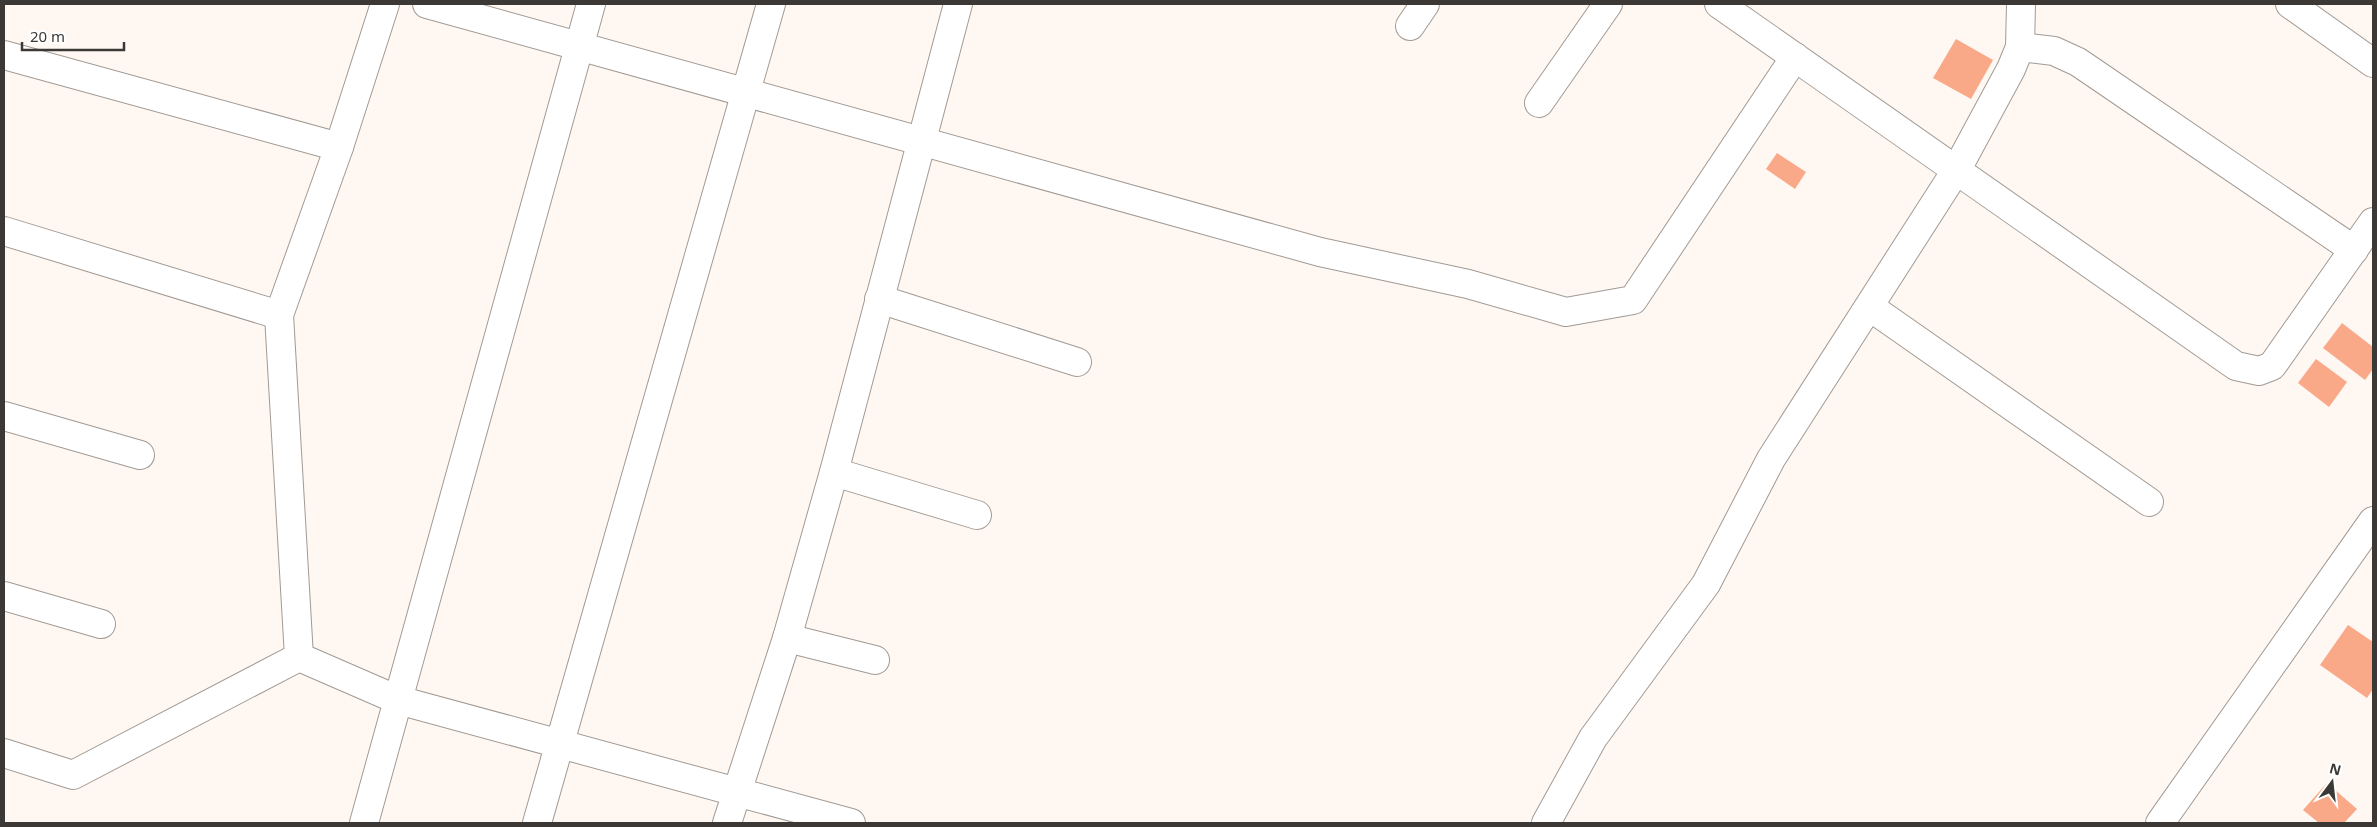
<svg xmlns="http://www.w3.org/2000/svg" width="2377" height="827" viewBox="0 0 2377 827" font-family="'Noto Sans',sans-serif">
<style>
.building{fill:#f9a888}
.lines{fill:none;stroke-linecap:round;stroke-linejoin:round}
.street-casing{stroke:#a29a94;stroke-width:30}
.street{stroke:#fff;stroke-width:28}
</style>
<rect width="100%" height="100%" fill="#fff8f2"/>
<g class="building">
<path d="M1956,39l37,21 -22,39 -38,-21z"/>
<path d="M1777,153l29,19 -11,17 -29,-20z"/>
<path d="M2342,323l31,24v22l-8,11 -42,-32z"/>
<path d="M2316,359l31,23 -18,25 -31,-24z"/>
<path d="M2348,625l25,17v47l-6,9 -47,-33z"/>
<path d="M2327,783l30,26 -13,14h-25l-16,-13z"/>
</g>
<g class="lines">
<defs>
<g id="street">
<path d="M385,4l-46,143 -60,168 20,342 99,43 193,-696"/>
<path d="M427,4l893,248 148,32 98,28 67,-12 162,-243"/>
<path d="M1719,4l517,362 23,5 13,-5 101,-144"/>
<path d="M2290,4l83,59"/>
<path d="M1410,26l15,-22"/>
<path d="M2020,47l34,4 24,11 276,188"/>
<path d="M4,55l335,92"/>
<path d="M1539,103l69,-99"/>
<path d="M4,231l275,84"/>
<path d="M879,299l198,63"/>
<path d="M1870,307l279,195"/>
<path d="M4,416l136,39"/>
<path d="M834,472l143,43"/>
<path d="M4,596l97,28"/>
<path d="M787,638l88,22"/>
<path d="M4,753l69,22 226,-118"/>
<path d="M364,823l34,-123 453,123"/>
<path d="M537,823l234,-819"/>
<path d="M727,823l60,-185 47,-166 124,-468"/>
<path d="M1546,823l47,-85 113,-154 65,-125 186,-290 54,-100 9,-22 1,-43"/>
<path d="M2160,823l213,-302"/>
</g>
</defs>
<use href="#street" class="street-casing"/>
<use href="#street" class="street"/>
</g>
<rect width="2377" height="827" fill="none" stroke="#3c3835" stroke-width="10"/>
<g transform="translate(2332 782) rotate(15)" stroke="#ffffff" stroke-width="4" paint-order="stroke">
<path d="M0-4L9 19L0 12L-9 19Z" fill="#3c3835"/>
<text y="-8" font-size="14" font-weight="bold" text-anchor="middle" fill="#3c3835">N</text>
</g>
<path d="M22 42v8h102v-8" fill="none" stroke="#3c3835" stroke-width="2.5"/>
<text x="30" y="42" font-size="15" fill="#3c3835" stroke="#ffffff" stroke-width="4" paint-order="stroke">20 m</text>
</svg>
